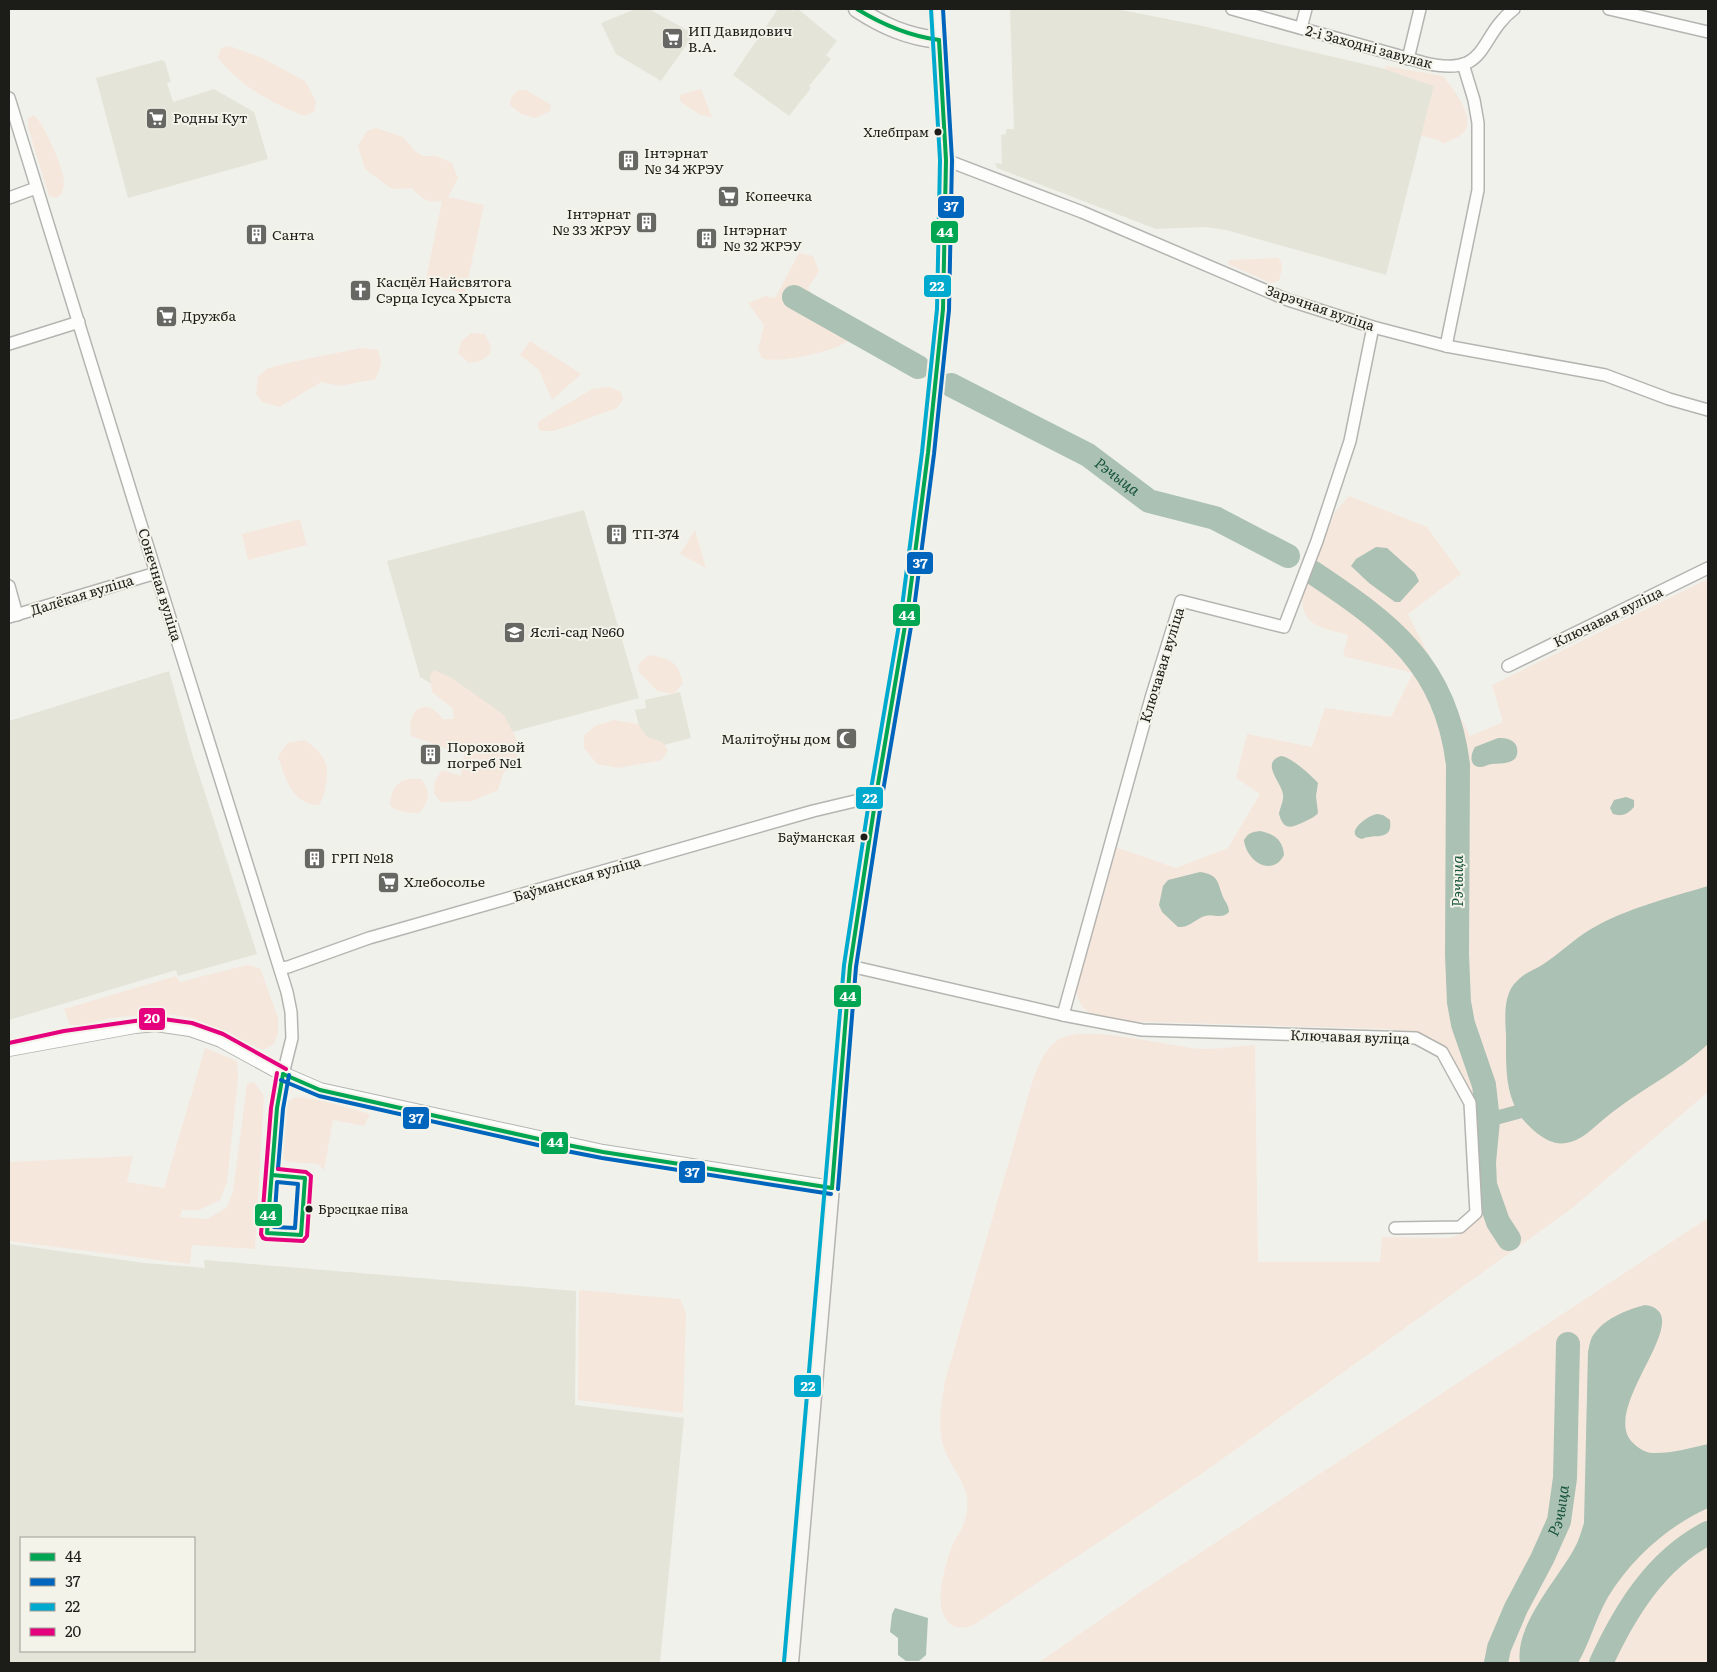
<svg xmlns="http://www.w3.org/2000/svg" width="1717" height="1672" viewBox="0 0 1717 1672" font-family="Literata,serif">
<style>
.built{fill:#e4e4d8;fill-rule:evenodd}
.green{fill:#f6e7dc}
.water{fill:#aac1b4}
.lines{fill:none;stroke-linecap:round;stroke-linejoin:round}
.canal{stroke:#aac1b4;stroke-width:14}
.river{stroke:#aac1b4;stroke-width:24}
.minor-casing{stroke:#b4b4b1;stroke-width:14}
.tertiary-casing{stroke:#b4b4b1;stroke-width:16}
.secondary-casing{stroke:#b4b4b1;stroke-width:19}
.minor{stroke:#fdfdfc;stroke-width:11}
.tertiary{stroke:#fdfdfc;stroke-width:14}
.secondary{stroke:#f8f6f3;stroke-width:16}
.bus-1-casing{stroke:#f3f3ea;stroke-width:8}
.bus-2-casing{stroke:#f3f3ea;stroke-width:8}
.bus-3-casing{stroke:#f3f3ea;stroke-width:8}
.bus-4-casing{stroke:#f3f3ea;stroke-width:8}
.bus-1{stroke:#00a651;stroke-width:4}
.bus-2{stroke:#0065bd;stroke-width:4}
.bus-3{stroke:#00a9ce;stroke-width:4}
.bus-4{stroke:#e5007d;stroke-width:4}
.bus-dot{fill:#1c1c19;stroke:#f3f3ea;stroke-width:2}
.labels{text-anchor:middle;stroke-width:4;stroke-linejoin:round;paint-order:stroke}
.bus-label{font-size:13px;fill:#1c1c19;stroke:#f3f3ea;text-anchor:end}
.poi-label{font-size:14px;fill:#1c1c19;stroke:#f3f3ea;text-anchor:start}
.street-label{font-size:14px;fill:#1c1c19;stroke:#f3f3ea}
.water-label{font-size:15px;font-style:italic;fill:#19553d;stroke:#f3f3ea}
.line-badge{stroke:#f3f3ea;stroke-width:2}
.badge-label{font-size:14px;text-anchor:middle;font-weight:bold;fill:#fff}
</style>
<rect width="100%" height="100%" fill="#f1f1ec"/>
<g class="built">
<path d="M636,9h13l45,25 -33,47 -45,-27 -15,-31z"/>
<path d="M778,9h12l3,2 5,-2 39,32 -11,14 5,4 -22,27 2,2 -22,28 -56,-41z"/>
<path d="M1010,9h106l82,16 187,44 49,17 -48,189 -160,-45 -20,-3 -50,2 -159,-61 -2,-5 7,1 -1,-29 5,-1v-5h8z"/>
<path d="M162,60l3,2 6,20 -4,1 6,19 41,-13 40,23 14,47 -140,39 -32,-120z"/>
<path d="M584,510l55,188 -127,34 -92,-55 -33,-116z"/>
<path d="M169,671l23,82 65,201 -79,22 -2,-6 -167,50v-299z"/>
<path d="M680,692l11,46 -46,12 -10,-40 11,-2 -1,-8z"/>
<path d="M9,1244l136,19 50,4 10,1 -1,-8 372,31 -1,114 109,13 -24,245h-651zM194,1538v113h-173v-113z"/>
</g>
<g class="green">
<path d="M230,46l32,12 43,23 11,20 -2,11 -10,4c-31,-12 -65,-31 -86,-58l3,-10z"/>
<path d="M1386,66l57,10c9,12 30,36 23,53 -4,8 -16,11 -23,15l-4,-4 -18,-4 13,-50 -49,-17z"/>
<path d="M701,89l11,28 -12,-2 -19,-13 -2,-7z"/>
<path d="M518,90h8l25,15 -1,6 -15,7 -14,-4 -11,-9 1,-7z"/>
<path d="M34,115c11,10 28,51 30,66 0,3 -1,8 -2,12l-6,5 -7,-2 -21,-69v-9z"/>
<path d="M376,128l27,9 12,14 8,5h13l16,7 6,15 -10,19 36,8 -19,88 -40,-9 17,-83c-14,3 -21,-3 -30,-13l-20,1 -27,-20 -7,-23 9,-15z"/>
<path d="M799,253l14,3 6,15 -11,17c9,16 30,22 44,34l-1,17c-5,3 -11,7 -17,9 -15,6 -59,16 -72,10l-4,-8 6,-25 -16,-22 17,-7 10,2z"/>
<path d="M1278,258c7,7 3,14 1,23l-8,2 -43,-19 1,-4z"/>
<path d="M471,333l14,1 6,13 -1,7 -10,7 -11,2 -11,-10 3,-11z"/>
<path d="M530,341l51,33 -29,26 -13,-30 -19,-15z"/>
<path d="M361,348l17,2 3,13 -5,16 -36,7 -19,-4 -41,25 -18,-5 -6,-8 2,-17 10,-9 33,-8z"/>
<path d="M609,387l12,5 2,7 -6,9 -63,23h-13l-3,-3 1,-7 53,-32z"/>
<path d="M1349,496l78,31 34,47 -53,40 62,122 33,-14 -11,-37 216,-106v513l-137,117 -371,266 -225,149c-9,4 -17,6 -25,0 -19,-16 -5,-60 3,-80 4,-8 9,-15 12,-24 2,-7 3,-15 2,-22 -3,-18 -15,-30 -21,-45 -10,-23 -5,-48 -1,-72l84,-288c6,-19 12,-41 29,-53 26,-18 113,8 147,9 16,0 33,-3 50,-4l3,217h122l2,-25 65,1c13,-2 20,-7 28,-18l-3,-118c-10,-45 -40,-70 -86,-73l-270,-8c-27,-5 -39,-10 -41,-40l40,-134 61,21 52,-20 32,-54 -24,-16 11,-44 65,13 13,-39 66,9 22,-44 -70,-17 5,-21c-24,-7 -47,-8 -46,-39l33,-84z"/>
<path d="M300,519l7,26 -59,15 -6,-26z"/>
<path d="M695,530l11,38 -26,-14z"/>
<path d="M649,655c22,4 28,6 34,28l-9,11 -17,-3 -18,-19 -1,-8z"/>
<path d="M434,670l18,8 52,37 16,31 -4,13 -13,15 -5,16 -26,11 -32,1 -6,-9 1,-12 7,-11 19,6 3,-22 -53,-18c-2,-11 0,-29 15,-29 7,0 13,7 17,12h11l-1,-10 -21,-17 -2,-17z"/>
<path d="M614,720l24,4 9,13 15,5 6,8 -6,10 -44,8 -21,-4 -13,-16v-12l11,-10z"/>
<path d="M305,740c17,13 25,21 21,43 -1,9 -3,15 -7,22 -27,0 -34,-28 -41,-48l9,-14z"/>
<path d="M421,779c10,14 9,21 -2,34 -11,0 -20,-1 -29,-7 0,-10 4,-23 15,-26 4,-2 11,-1 16,-1z"/>
<path d="M247,965l13,3 18,50v15l-4,11 -11,6 -71,-32 -31,-5 -50,5 -28,7h-12l-2,-2 -5,-14 112,-33 4,6z"/>
<path d="M205,1048l32,13 1,17 -11,104 -7,18 -21,10h-17l-2,7 28,2 19,-12 6,-15 14,-108 7,-2 10,14 -9,153 -63,-4 -2,19 -181,-23v-79l124,-6 -6,26 37,6z"/>
<path d="M296,1097l25,3 49,14 -6,12 -31,-6 -9,50 -6,-6 -30,-2 -6,-4 -3,-8 3,-39 5,-9z"/>
<path d="M1708,1218v445h-670l101,-70z"/>
<path d="M579,1290l101,9 6,14 -3,100 -105,-13z"/>
</g>
<g class="water">
<path d="M1376,547l11,1 28,25 4,8 -19,21h-5l-26,-19 -18,-17 5,-7z"/>
<path d="M1498,738c8,0 17,1 19,10 3,17 -15,15 -25,16 -4,0 -7,3 -11,3 -12,0 -11,-12 -6,-20z"/>
<path d="M1281,756c10,1 30,19 37,27l-2,13 2,17c-4,5 -9,6 -14,9 -13,6 -20,9 -25,-8 1,-7 5,-13 4,-20 -2,-12 -23,-31 -2,-38z"/>
<path d="M1626,797l8,3v7c-6,7 -12,10 -21,7l-3,-6 4,-8z"/>
<path d="M1377,814l6,1 7,5c3,22 -15,13 -28,19 -19,-5 4,-23 15,-25z"/>
<path d="M1260,831c14,3 23,9 24,24 -12,23 -38,6 -40,-15 4,-7 8,-8 16,-9z"/>
<path d="M1200,872c19,3 17,9 23,25 2,5 6,8 6,15 -8,8 -15,1 -24,4 -10,3 -15,12 -27,11l-16,-15 -3,-7 4,-19 5,-6z"/>
<path d="M1708,886v158c-30,28 -72,48 -104,75 -11,9 -23,22 -38,24 -10,2 -20,-3 -28,-9 -34,-26 -32,-60 -32,-99 -1,-18 -3,-41 11,-54 7,-8 17,-11 25,-16 17,-11 32,-26 49,-36 36,-21 78,-31 117,-43z"/>
<path d="M1645,1305c56,8 -46,101 -13,137 5,5 12,10 19,11 19,1 39,-5 57,-9v64c-40,18 -77,51 -100,89 -12,21 -18,45 -30,66h-58c-6,-37 37,-83 54,-114 5,-8 7,-17 10,-26l4,-171c1,-5 2,-11 4,-15 11,-18 34,-27 53,-32z"/>
<path d="M895,1608l33,10 -2,37 -7,6h-13l-8,-6v-17l-8,-6 2,-18z"/>
</g>
<g class="lines">
<path class="canal" d="M1488,1120l48,-13"/>
<g class="river">
<path d="M794,297l124,70"/>
<path id="s1" d="M951,385l137,70 61,46 66,17 73,38"/>
<path d="M1312,572c78,52 134,93 146,193l-1,190 2,47 4,22 21,61 4,35 -4,42 1,23 13,37 11,17"/>
<path id="s2" d="M1496,1663l3,-15 17,-40 26,-49 17,-38 6,-43 3,-134"/>
<path d="M1601,1663c24,-52 55,-103 107,-130"/>
</g>
<defs>
<g id="minor">
<path d="M1232,9l193,54c65,15 52,-26 89,-54"/>
<path d="M1609,9l99,23"/>
<path d="M1301,28l5,-19"/>
<path d="M1408,59l12,-50"/>
<path d="M9,98l147,475 131,419 4,20 1,26 -9,36"/>
<path d="M946,160l136,52 206,88 85,27 73,19 159,29 64,24 39,11"/>
<path d="M9,198l27,-10"/>
<path d="M9,344l70,-22"/>
<path d="M1446,346l32,-156v-67l-4,-23 -11,-36"/>
<path d="M9,586l8,29"/>
<path d="M9,617l147,-44"/>
<path d="M1508,666l200,-98"/>
<path d="M850,966l213,49 79,15 274,8 26,14 28,51 6,110 -16,14 -65,1"/>
<path d="M280,968l8,-1 81,-29 444,-127 63,-15"/>
<path d="M1063,1015l88,-317 30,-97 103,26 33,-86 33,-100 23,-114"/>
</g>
<path id="tertiary" d="M9,1049l126,-23 21,-2 34,5 31,11 62,34 37,16 283,62 229,36"/>
<g id="secondary">
<path d="M857,9c26,17 51,28 82,31"/>
<path d="M790,1663l60,-697 26,-170 32,-188 20,-155 15,-144 3,-149 -9,-151"/>
</g>
</defs>
<use href="#minor" class="minor-casing"/>
<use href="#tertiary" class="tertiary-casing"/>
<use href="#secondary" class="secondary-casing"/>
<use href="#minor" class="minor"/>
<use href="#tertiary" class="tertiary"/>
<use href="#secondary" class="secondary"/>
<defs>
<g id="bus-1">
<path d="M857,9c26,16 52,27 82,31"/>
<path d="M283,1074l37,16 232,52 51,10 229,36"/>
<path d="M272,1175l33,3 -4,57 -34,-2 10,-125 6,-34"/>
<path d="M832,1188l18,-222 26,-170 32,-188 20,-155 15,-144 3,-149 -7,-120"/>
</g>
<g id="bus-2">
<path d="M281,1080l38,16 232,52 51,10 229,36"/>
<path d="M278,1169l5,-60 6,-34"/>
<path d="M277,1182l21,2 -3,44 -21,-1z"/>
<path d="M838,1189l18,-222 26,-170 32,-188 20,-155 15,-144 3,-150 -9,-151"/>
</g>
<path id="bus-3" d="M784,1662l60,-697 26,-170 32,-188 20,-155 15,-143 3,-149 -9,-151"/>
<g id="bus-4">
<path d="M9,1043l55,-12 92,-13 36,5 31,11 63,35"/>
<path d="M277,1073l-6,35 -10,126 2,4 3,1 37,2 4,-5 4,-60 -5,-4 -28,-3"/>
</g>
</defs>
<use href="#bus-1" class="bus-1-casing"/>
<use href="#bus-2" class="bus-2-casing"/>
<use href="#bus-3" class="bus-3-casing"/>
<use href="#bus-4" class="bus-4-casing"/>
<use href="#bus-1" class="bus-1"/>
<use href="#bus-2" class="bus-2"/>
<use href="#bus-3" class="bus-3"/>
<use href="#bus-4" class="bus-4"/>
</g>
<defs>
<symbol id="supermarket-square" viewBox="-11 -11 22 22"><rect x="-9" y="-9" width="18" height="18" rx="4" fill="#676763" stroke="#f3f3ea"/><path d="M-6-5.5h2.5l.6 2H6L4.5 2H-2.5L-4.4-4H-6ZM-1.5 3.2a1.3 1.3 0 1 0 .1 0ZM3 3.2a1.3 1.3 0 1 0 .1 0Z" fill="#fff"/></symbol>
<symbol id="building-square" viewBox="-11 -11 22 22"><rect x="-9" y="-9" width="18" height="18" rx="4" fill="#676763" stroke="#f3f3ea"/><path d="M-4-6H4V6H1V3H-1V6H-4ZM-2.5-4.3h1.7v1.8h-1.7ZM.8-4.3h1.7v1.8H.8ZM-2.5-1h1.7V.8h-1.7ZM.8-1h1.7V.8H.8Z" fill="#fff"/></symbol>
<symbol id="church-square" viewBox="-11 -11 22 22"><rect x="-9" y="-9" width="18" height="18" rx="4" fill="#676763" stroke="#f3f3ea"/><path d="M-1.2-6h2.4v3.5h3.3v2.4h-3.3V6h-2.4V-.1h-3.3v-2.4h3.3Z" fill="#fff"/></symbol>
<symbol id="school-square" viewBox="-11 -11 22 22"><rect x="-9" y="-9" width="18" height="18" rx="4" fill="#676763" stroke="#f3f3ea"/><path d="M0-5L7-2L0 1L-7-2ZM-4 1L0 2.5L4 1V4Q0 6-4 4Z" fill="#fff"/></symbol>
<symbol id="mosque-square" viewBox="-11 -11 22 22"><rect x="-9" y="-9" width="18" height="18" rx="4" fill="#676763" stroke="#f3f3ea"/><path d="M3.5-4.9A6 6 0 1 0 3.5 4.9A5 5 0 1 1 3.5-4.9Z" fill="#fff"/></symbol>
</defs>
<g fill-rule="evenodd">
<use href="#supermarket-square" x="660" y="26" width="25" height="25"/>
<use href="#supermarket-square" x="144" y="106" width="25" height="25"/>
<use href="#building-square" x="616" y="148" width="25" height="25"/>
<use href="#supermarket-square" x="716" y="184" width="25" height="25"/>
<use href="#building-square" x="634" y="210" width="25" height="25"/>
<use href="#building-square" x="244" y="222" width="25" height="25"/>
<use href="#building-square" x="694" y="226" width="25" height="25"/>
<use href="#church-square" x="348" y="278" width="25" height="25"/>
<use href="#supermarket-square" x="154" y="304" width="25" height="25"/>
<use href="#building-square" x="604" y="522" width="25" height="25"/>
<use href="#school-square" x="502" y="620" width="25" height="25"/>
<use href="#mosque-square" x="834" y="726" width="25" height="25"/>
<use href="#building-square" x="418" y="742" width="25" height="25"/>
<use href="#building-square" x="302" y="846" width="25" height="25"/>
<use href="#supermarket-square" x="376" y="870" width="25" height="25"/>
</g>
<g class="bus-dot">
<circle cx="938" cy="132" r="4.5"/>
<circle cx="864" cy="837" r="4.5"/>
<circle cx="309" cy="1209" r="4.5"/>
</g>
<g class="labels">
<g class="bus-label">
<text x="929" y="137">Хлебпрам</text>
<text x="855" y="842">Баўманская</text>
<text x="318" y="1214" text-anchor="start">Брэсцкае піва</text>
</g>
<g class="poi-label">
<text x="688" y="36">ИП Давидович<tspan x="688" dy="16">В.А.</tspan></text>
<text x="173" y="123">Родны Кут</text>
<text x="644" y="158">Інтэрнат<tspan x="644" dy="16">№ 34 ЖРЭУ</tspan></text>
<text x="745" y="201">Копеечка</text>
<text x="631" y="219" text-anchor="end">Інтэрнат<tspan x="631" dy="16">№ 33 ЖРЭУ</tspan></text>
<text x="723" y="235">Інтэрнат<tspan x="723" dy="16">№ 32 ЖРЭУ</tspan></text>
<text x="272" y="240">Санта</text>
<text x="376" y="287">Касцёл Найсвятога<tspan x="376" dy="16">Сэрца Ісуса Хрыста</tspan></text>
<text x="182" y="321">Дружба</text>
<text x="632" y="539">ТП-374</text>
<text x="530" y="637">Яслі-сад №60</text>
<text x="831" y="744" text-anchor="end">Малітоўны дом</text>
<text x="447" y="752">Пороховой<tspan x="447" dy="16">погреб №1</tspan></text>
<text x="331" y="863">ГРП №18</text>
<text x="404" y="887">Хлебосолье</text>
</g>
<g class="street-label">
<text transform="translate(1369 47) rotate(15)" y="5">2-і Заходні завулак</text>
<text transform="translate(1320 308) rotate(19)" y="5">Зарэчная вуліца</text>
<text transform="translate(160 585) rotate(73)" y="5">Сонечная вуліца</text>
<text transform="translate(82 595) rotate(-17)" y="5">Далёкая вуліца</text>
<text transform="translate(1608 617) rotate(-26)" y="5">Ключавая вуліца</text>
<text transform="translate(1162 665) rotate(-73)" y="5">Ключавая вуліца</text>
<text transform="translate(577 879) rotate(-16)" y="5">Баўманская вуліца</text>
<text transform="translate(1350 1037) rotate(2)" y="5">Ключавая вуліца</text>
</g>
<g class="water-label">
<text dy="5" stroke="none"><textPath href="#s1" startOffset="190">Рэчыца</textPath></text>
<text transform="translate(1458 881) rotate(-90)" y="5">Рэчыца</text>
<text dy="5" stroke="none"><textPath href="#s2" startOffset="166">Рэчыца</textPath></text>
</g>
</g>
<g class="line-badge">
<rect x="937" y="195" width="28" height="24" rx="5" fill="#0065bd"/>
<rect x="930" y="220" width="29" height="24" rx="5" fill="#00a651"/>
<rect x="923" y="274" width="29" height="24" rx="5" fill="#00a9ce"/>
<rect x="906" y="551" width="28" height="24" rx="5" fill="#0065bd"/>
<rect x="892" y="603" width="29" height="24" rx="5" fill="#00a651"/>
<rect x="855" y="786" width="29" height="24" rx="5" fill="#00a9ce"/>
<rect x="833" y="984" width="29" height="24" rx="5" fill="#00a651"/>
<rect x="138" y="1007" width="28" height="24" rx="5" fill="#e5007d"/>
<rect x="402" y="1106" width="28" height="24" rx="5" fill="#0065bd"/>
<rect x="540" y="1131" width="29" height="24" rx="5" fill="#00a651"/>
<rect x="678" y="1160" width="28" height="24" rx="5" fill="#0065bd"/>
<rect x="254" y="1203" width="29" height="24" rx="5" fill="#00a651"/>
<rect x="793" y="1374" width="29" height="24" rx="5" fill="#00a9ce"/>
</g>
<g class="badge-label">
<text x="951" y="211">37</text>
<text x="945" y="237">44</text>
<text x="937" y="291">22</text>
<text x="920" y="568">37</text>
<text x="907" y="620">44</text>
<text x="870" y="803">22</text>
<text x="848" y="1001">44</text>
<text x="152" y="1023">20</text>
<text x="416" y="1123">37</text>
<text x="555" y="1147">44</text>
<text x="692" y="1177">37</text>
<text x="268" y="1220">44</text>
<text x="808" y="1391">22</text>
</g>
<rect width="1717" height="1672" fill="none" stroke="#1c1c19" stroke-width="20"/>
<rect x="20" y="1537" width="175" height="115" fill="#f3f3ea" stroke="#9d9d96"/>
<rect x="30" y="1553" width="25" height="8" fill="#00a651" stroke="#9d9d96"/>
<text x="65" y="1562" font-size="15" fill="#1c1c19">44</text>
<rect x="30" y="1578" width="25" height="8" fill="#0065bd" stroke="#9d9d96"/>
<text x="65" y="1587" font-size="15" fill="#1c1c19">37</text>
<rect x="30" y="1603" width="25" height="8" fill="#00a9ce" stroke="#9d9d96"/>
<text x="65" y="1612" font-size="15" fill="#1c1c19">22</text>
<rect x="30" y="1628" width="25" height="8" fill="#e5007d" stroke="#9d9d96"/>
<text x="65" y="1637" font-size="15" fill="#1c1c19">20</text>
</svg>
